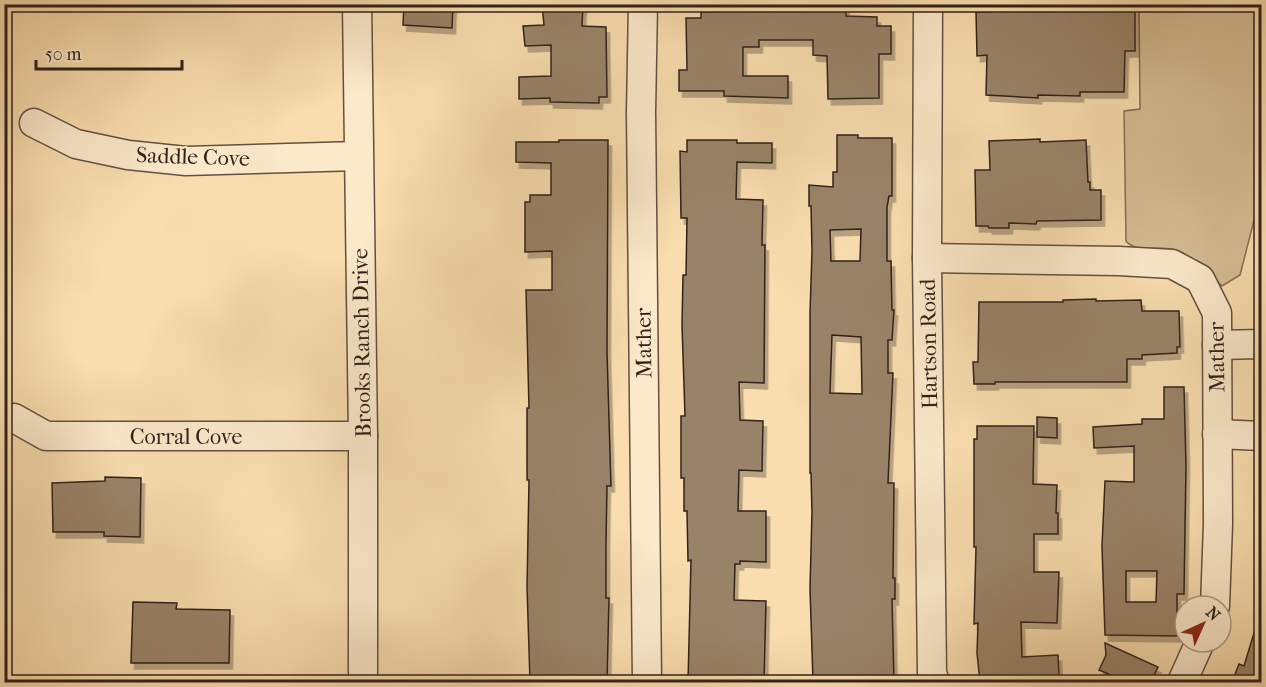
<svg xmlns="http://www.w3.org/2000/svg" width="1266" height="687" viewBox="0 0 1266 687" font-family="'IM FELL French Canon',serif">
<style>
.green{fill:#d7bd95;stroke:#846f58;stroke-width:1.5}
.building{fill:#998367;stroke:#31211b;stroke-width:1.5;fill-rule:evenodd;filter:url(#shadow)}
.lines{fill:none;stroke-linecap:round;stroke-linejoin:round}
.minor-casing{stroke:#635040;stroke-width:31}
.minor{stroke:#fbe9ca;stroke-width:28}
.labels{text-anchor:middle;stroke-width:4.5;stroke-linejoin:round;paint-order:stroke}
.street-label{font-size:22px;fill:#31211b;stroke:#fbe9ca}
</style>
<defs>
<filter id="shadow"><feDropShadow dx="3.5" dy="6" stdDeviation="0" flood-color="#0004"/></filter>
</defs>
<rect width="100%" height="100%" fill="#f9ddae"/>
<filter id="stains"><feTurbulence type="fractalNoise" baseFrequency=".00333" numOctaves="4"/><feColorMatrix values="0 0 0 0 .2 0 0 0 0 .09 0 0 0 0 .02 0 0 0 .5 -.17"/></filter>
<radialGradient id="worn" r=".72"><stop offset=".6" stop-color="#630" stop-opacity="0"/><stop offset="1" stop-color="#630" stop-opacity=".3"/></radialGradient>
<path class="green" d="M1139,5h122v200h-3l-18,70 -18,11c-12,-13 -32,-33 -50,-37 -13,-3 -37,4 -46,-8l-2,-130 16,-2z"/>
<g class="building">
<path d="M404,4h49l-1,24 -49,-3z"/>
<path d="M542,4h41l-1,22 24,1 1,70h-8v6l-49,-1v-4l-31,1v-22l32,-1v-31l-26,1 -2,-20 21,-1z"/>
<path d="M757,5h89v11l31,1v9h14v28h-12v44l-51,1 -1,-43 -14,-1v-15h-54v7h-16v29h45v22l-64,-2v-5h-45v-21h8l-1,-52h15v-6l24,-1v-5z"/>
<path d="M1060,8h75v43h-10l-1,41h-44v4l-42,-1v3l-52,-3 1,-40 -10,1 -1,-44z"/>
<path d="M837,135h21v3h34v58h-3l-2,11v54h4l1,49h2l-2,30h-4v33h5l-5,110h6l-1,95h2v21h-3l2,83h-56v-3l-25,2 -3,-92 2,-77 -1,-39h-1v-160l2,-62 -1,-45h-2v-21l24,2v-15h4zM861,229l-1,32h-29l-1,-31zM832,335l29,2 1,57 -32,-1z"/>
<path d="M1040,139v3l46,-2 2,42h2v8h11v30l-64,1 -1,3 -27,-1v5h-20l-1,-2h-12l-1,-56h15l-1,-29z"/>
<path d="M559,140h49l-1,212 4,134h-4l-1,56v56h3l-2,84h-77l-3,-95 2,-107h-2v-72h2l-3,-118h26v-39l-27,1v-50h5v-7h21v-32l-35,-1v-20h43z"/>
<path d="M687,140h50v3h35v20l-35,-1 -1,37 27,1 -1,45h3l-1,138 -25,-1 1,38 23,1 -1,50 -23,-1 -1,41h28v51l-26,-1v3h-5l-1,36 32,1 -2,81h-76l3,-122 -3,1 -1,-50h-3v-33h-3v-62h4l-3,-91 1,-50h3l1,-57h-6l-1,-67 7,1z"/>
<path d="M1096,299v2l45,-1 1,11h37l1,36h-3v6l-35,2v4h-15v23h-132v2h-21l-1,-22h5l1,-60h84v-2z"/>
<path d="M1164,387h20l2,79 -2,128h-7v42l-72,-1 -3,-89 3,-65 29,1v-36l-40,2 -1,-21 49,-3v-5h22zM1126,571h31l-1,31h-30z"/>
<path d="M1037,417l20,1v20l-20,-1z"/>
<path d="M977,426h57l-1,58 24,1 -1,28h2v21h-24v38h25l-2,51 -36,-1 1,35 36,-2 1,21 -79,6 -3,-29 1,-30 -4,1 2,-77h-2v-108h3z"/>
<path d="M105,477l36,1 -1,59 -36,-1v-4h-51l-1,-49 53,-2z"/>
<path d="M133,602l44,1 -1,6 54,1 -1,53h-98z"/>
<path d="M1258,620l4,1v61h-30l7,-18 5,2z"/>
<path d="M1105,643l53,24 -7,15h-24l-28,-12 7,-15z"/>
</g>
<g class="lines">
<defs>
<g id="minor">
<path d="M357,4l6,432v246"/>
<path d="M643,4l-2,108 6,570"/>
<path d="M928,4l-1,254 5,415 3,9"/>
<path d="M34,123l42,21 52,11 58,6 172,-5"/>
<path d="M927,258l192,3 53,3 28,15 17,34 1,211 -3,82"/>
<path d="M1217,345l45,-1"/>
<path d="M14,418l32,18h317"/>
<path d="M1217,434l45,2"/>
<path d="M1182,682l18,-40"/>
</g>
</defs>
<use href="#minor" class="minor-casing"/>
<use href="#minor" class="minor"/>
</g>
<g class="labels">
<g class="street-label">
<text transform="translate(193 156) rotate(2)" y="8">Saddle Cove</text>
<text transform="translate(361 343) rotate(-91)" y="8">Brooks Ranch Drive</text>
<text transform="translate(643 343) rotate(-91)" y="8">Mather</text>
<text transform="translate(928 344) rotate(-91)" y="8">Hartson Road</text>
<text transform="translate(1216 357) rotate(-91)" y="8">Mather</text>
<text x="186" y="444">Corral Cove</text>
</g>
</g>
<rect width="1266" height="687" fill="none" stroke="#f9ddae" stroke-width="24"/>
<rect x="6" y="6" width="1254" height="675" fill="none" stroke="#31211b" stroke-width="3"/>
<rect x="12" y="12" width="1242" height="663" fill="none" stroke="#31211b" stroke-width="1.5"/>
<g transform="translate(1203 624) rotate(45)"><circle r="28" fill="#fbe9ca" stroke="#aa9984" stroke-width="1.5"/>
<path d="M0-4.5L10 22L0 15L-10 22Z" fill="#8f2418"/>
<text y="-9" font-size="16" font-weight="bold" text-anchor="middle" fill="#31211b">N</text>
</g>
<path d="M36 60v9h146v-9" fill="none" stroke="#31211b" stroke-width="3"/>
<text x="45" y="60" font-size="18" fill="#31211b" stroke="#fbe9ca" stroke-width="4.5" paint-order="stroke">50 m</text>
<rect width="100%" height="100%" filter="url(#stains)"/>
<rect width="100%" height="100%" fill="url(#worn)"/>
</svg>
